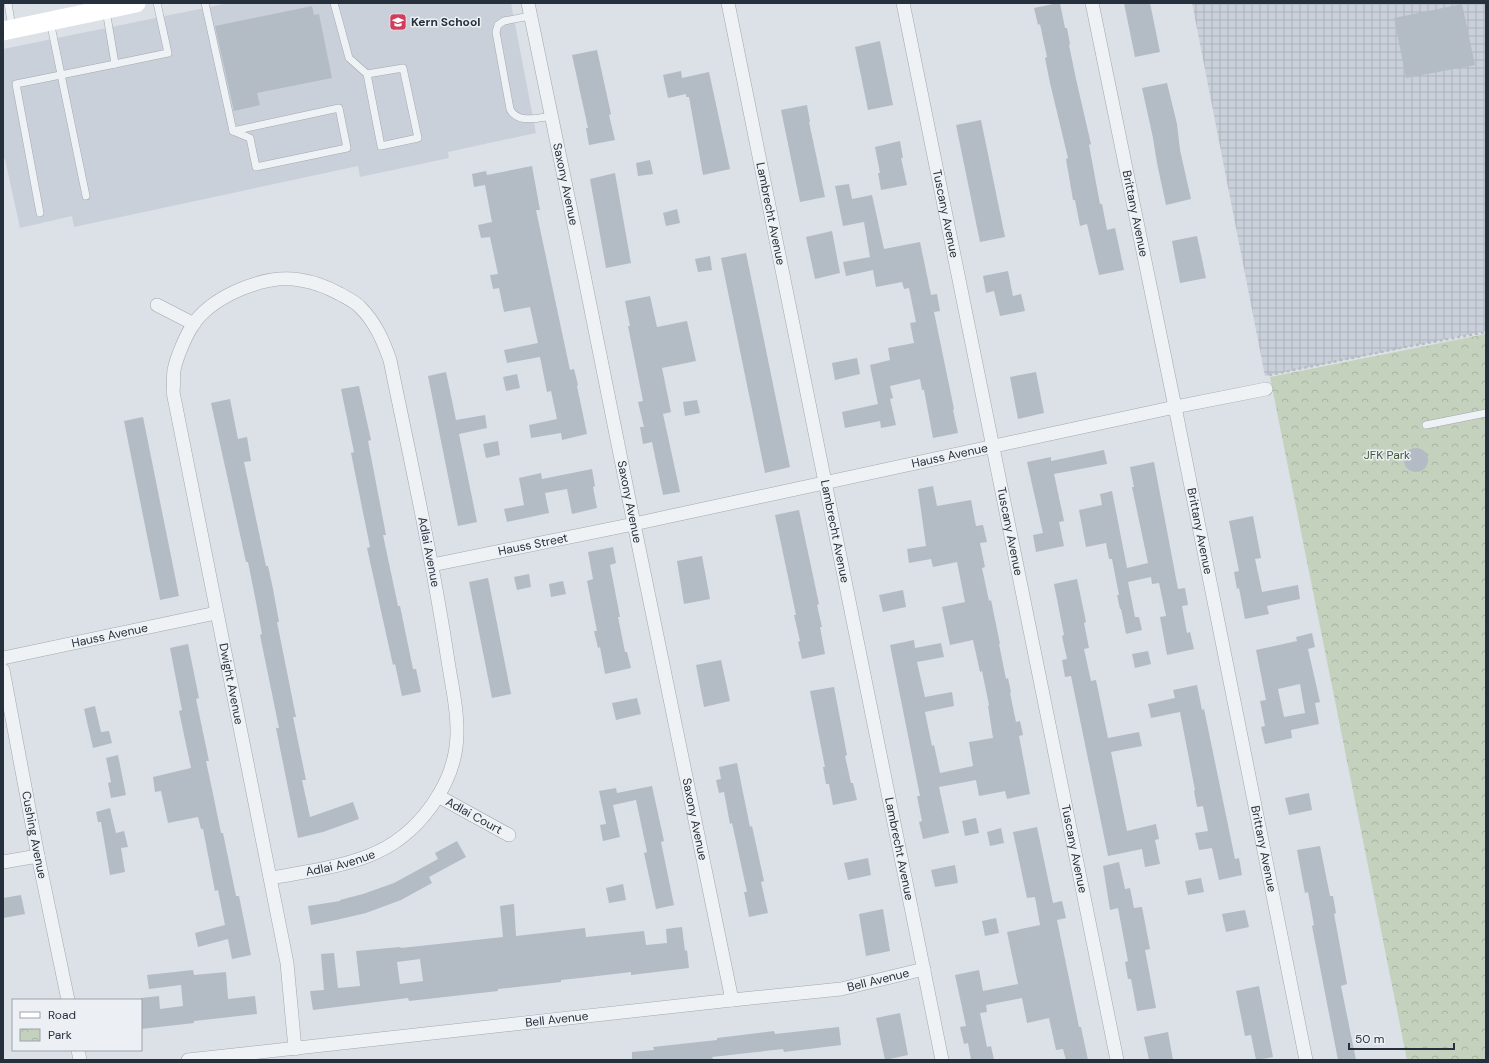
<svg xmlns="http://www.w3.org/2000/svg" width="1489" height="1063" viewBox="0 0 1489 1063" font-family="'DM Sans',sans-serif">
<style>
.built{fill:#cad0d9}
.industrial{fill:url(#industrial-grid)}
.park{fill:url(#park-crowns)}
.building{fill:#b3bbc4;fill-rule:evenodd}
.lines{fill:none;stroke-linecap:round;stroke-linejoin:round}
.service-casing{stroke:#a2a8b1;stroke-width:8}
.minor-casing{stroke:#a2a8b1;stroke-width:14}
.path{stroke:#b7bcc1;stroke-width:2.5;stroke-dasharray:3 3;stroke-linecap:butt}
.service{stroke:#eff2f5;stroke-width:7}
.minor{stroke:#eff2f5;stroke-width:13}
.secondary{stroke:#fff;stroke-width:19}
.labels{text-anchor:middle;stroke-width:3;stroke-linejoin:round;paint-order:stroke}
.poi-label{font-size:12px;font-weight:bold;fill:#26303d;stroke:#ecf0f5;text-anchor:start}
.street-label{font-size:12px;fill:#26303d;stroke:#ecf0f5}
.park-label{font-size:12px;fill:#3c5933;stroke:#ecf0f5}
</style>
<defs>
<pattern id="industrial-grid" width="8" height="8" patternUnits="userSpaceOnUse"><rect width="8" height="8" fill="#cad0d9"/><path d="M0 4h8M4 0v8" fill="none" stroke="#adb3bb"/></pattern>
<pattern id="park-crowns" width="20" height="18" patternUnits="userSpaceOnUse"><rect width="20" height="18" fill="#c3d1bd"/><path d="M2 6a3 3 0 1 1 6 0M12 15a3 3 0 1 1 6 0" fill="none" stroke="#a7b4a3"/></pattern>
</defs>
<rect width="100%" height="100%" fill="#dce1e7"/>
<path class="built" d="M229,3h282l25,130 -88,19 1,6 -89,19 -2,-11 -284,61 -2,-11 -52,12 -15,-69h-2v-110z"/>
<path class="industrial" d="M1192,3h294v328l-221,45z"/>
<path class="park" d="M1486,334v726h-79l-137,-683z"/>
<g class="building">
<path d="M1058,3h2l5,25h2l3,16 -1,1 7,34 15,65 -2,1 11,59h2l5,26 8,-2 9,42 -25,5 -12,-51 -7,2 -5,-26h-2l-7,-41 2,-1 -18,-75 -5,-25 2,-1 -7,-33 -2,1 -4,-17z"/>
<path d="M1124,3h26l10,49 -25,5z"/>
<path d="M1462,4l13,61 -69,13 -12,-60z"/>
<path d="M312,6l2,9 5,-1 13,64 -75,15 3,12 -26,6 -19,-85z"/>
<path d="M880,41l13,64 -25,5 -13,-63z"/>
<path d="M597,50l14,64 -2,1 6,25 -26,5 -3,-17h2l-16,-73z"/>
<path d="M681,71l1,7 27,-6 21,97 -27,6 -14,-78h-3v-3l-18,4 -5,-23z"/>
<path d="M1167,83l10,41 3,26 11,49 -25,6 -9,-42 -4,-25 -11,-50z"/>
<path d="M807,105l3,17h-1l16,75 -25,5 -19,-92z"/>
<path d="M981,120l24,117 -25,5 -24,-117z"/>
<path d="M900,141l3,17h-2l6,27 -26,5 -3,-17h2l-5,-26z"/>
<path d="M650,160l3,14 -15,2 -2,-13z"/>
<path d="M532,166l8,44h-4l34,160 4,-1 4,16 -1,1 10,48 -25,6 -1,-7 -30,5 -2,-13 28,-6 -6,-28 -4,1 -7,-35 -33,6 -3,-13 34,-7 -8,-36 -26,5 -5,-24 -6,1 -3,-14 8,-1 -8,-37 -9,1 -3,-13 14,-3 -7,-37 -11,2 -2,-13 14,-3 1,4z"/>
<path d="M615,173l16,90 -25,5 -16,-89z"/>
<path d="M849,184l3,15 20,-4 12,54 36,-7 11,53 6,-1 3,17 -6,1 20,97 -1,1 5,23 -25,5 -9,-48h-2l-2,-11 -30,7 3,12 -3,1 6,26 -15,3 -1,-7 -35,7 -3,-16 36,-8 -8,-39 20,-5 -2,-12 26,-5 -4,-20 6,-1 -7,-34 -5,1 -2,-7 -26,5 -3,-17 -27,6 -3,-14 27,-5 -6,-35 -21,4 -8,-40z"/>
<path d="M677,209l3,14 -14,3 -3,-13z"/>
<path d="M832,231l8,42 -25,6 -9,-42z"/>
<path d="M1197,236l9,42 -26,5 -8,-42z"/>
<path d="M746,253l44,214 -25,6 -44,-215z"/>
<path d="M710,256l2,14 -14,2 -3,-13z"/>
<path d="M1008,271l5,25 8,-2 4,17 -25,5 -6,-25 -8,2 -3,-17z"/>
<path d="M650,296l7,31 30,-6 9,40 -34,7 9,44 -8,2 17,78 -17,3 -11,-53 -9,2 -3,-17h4l-6,-25 5,-1 -15,-75h2l-5,-25z"/>
<path d="M857,358l3,16 -25,6 -3,-17z"/>
<path d="M446,372l10,48 29,-5 2,13 -28,6 18,88 -19,4 -30,-150z"/>
<path d="M1036,372l8,41 -26,6 -8,-42z"/>
<path d="M517,374l3,14 -14,3 -3,-14z"/>
<path d="M359,386l12,54 -3,1 18,94h-3l15,71h2l13,63h3l5,23 -19,4 -7,-32 -2,1 -26,-117 3,-1 -19,-94 3,-1 -13,-63z"/>
<path d="M230,399l8,40 9,-2 4,24 -7,1 22,104h2l5,23 6,33h-2l19,95h-3l13,63h-4l8,37 43,-15 6,17 -36,13 -25,6 -22,-110h3l-19,-93 2,-1 -6,-32 -8,-40h-2l-35,-159z"/>
<path d="M697,400l3,13 -15,3 -2,-14z"/>
<path d="M143,417l36,179 -19,4 -36,-179z"/>
<path d="M498,441l2,14 -14,3 -3,-14z"/>
<circle cx="1416" cy="460" r="12"/>
<path d="M1104,450l3,14 -53,10 10,47 -5,1 5,24 -28,6 -3,-17 10,-2 -16,-71 24,-5v4z"/>
<path d="M1154,462l24,127 7,-1 3,17 -6,1 5,27 3,-1 4,17 -27,6 -7,-38 6,-1 -7,-33 -7,1 -1,-7 -23,5 7,35h4l3,13 -16,4 -5,-25h-1l-3,-14h2l-7,-36h-3l-3,-16 -20,4 -7,-37 23,-5 -2,-11 12,-3 15,77 21,-5 -16,-76h2l-4,-20z"/>
<path d="M592,469l3,17 -2,1 4,21 -25,6 -5,-25 -22,4 4,20 -42,9 -3,-13 20,-4 -5,-27 22,-5 1,6z"/>
<path d="M933,486l4,20 34,-6 5,26 7,-1 4,17 -7,1 5,24 -3,1 7,33 2,-1 9,44h-1l7,35 2,-1 3,14 -1,1 6,29 4,-1 3,14 -4,1 11,58 -23,5 -2,-8 -26,5 -3,-16 -37,7 10,46 -26,6 -4,-17 3,-1 -5,-25h3l-30,-151 24,-5 1,8 26,-5 3,14 -27,5 8,35 27,-5 2,14 -29,6 7,34 2,-1 6,28 33,-7 -4,-24 24,-4 -5,-32 1,-1 -7,-34 -2,1 -7,-32 -23,5 -8,-38 23,-5 -8,-40 -24,5 -2,-8 -22,4 -2,-14 19,-3 -8,-57z"/>
<path d="M799,510l20,94 -2,1 5,22h-2l5,27 -23,5 -4,-17 2,-1 -6,-26h2l-21,-100z"/>
<path d="M1253,516l8,42 -6,1 7,33 36,-7 2,14 -33,7 2,8 -24,5 -6,-31 -2,1 -3,-17 5,-1 -10,-50z"/>
<path d="M613,547l3,16 -6,2 10,52h-2l7,35h2l4,16 -26,6 -5,-27 -2,1 -4,-17h3l-10,-50 6,-2 -5,-27z"/>
<path d="M702,556l8,43 -26,5 -7,-43z"/>
<path d="M529,574l2,13 -14,3 -3,-13z"/>
<path d="M488,578l23,116 -19,4 -23,-116z"/>
<path d="M1077,579l9,43 -2,1 5,25 -5,1 7,32 5,-1 12,58 31,-6 3,14 -31,6 16,79 29,-7 3,15 -4,1 5,24 -15,3 -3,-18 -34,7 -37,-180 -6,1 -3,-17 5,-1 -5,-23 2,-1 -10,-51z"/>
<path d="M563,581l3,13 -15,3 -2,-13z"/>
<path d="M903,590l3,17 -23,5 -4,-17z"/>
<path d="M1312,633l3,14 -7,2 12,53 -5,1 4,21 -28,6 1,8 -27,6 -4,-17 4,-1 -5,-25 6,-1 -10,-50 41,-9 -1,-4zM1300,684l5,29 -21,4 -6,-28z"/>
<path d="M188,644l11,54 -3,1 13,62h-3l7,33 8,39h2l13,63h3l12,59 -19,4 -4,-20 -30,8 -3,-14 30,-8 -7,-35 -3,1 -12,-62h-2l-3,-12 -30,6 -7,-32 -6,1 -2,-15 38,-9 -12,-57 3,-1 -12,-62z"/>
<path d="M1148,651l3,13 -16,4 -3,-14z"/>
<path d="M721,660l9,41 -26,6 -8,-42z"/>
<path d="M1197,685l5,25 2,-1 31,150 4,-1 3,17 -23,5 -7,-32 -13,2 -4,-17 13,-2 -5,-25 -6,1 -3,-16 1,-1 -15,-78 -29,6 -3,-14 27,-6 -2,-8z"/>
<path d="M834,687l13,68 -2,1 6,27h2l4,17 -24,5 -4,-21h-3l-3,-17h2l-15,-76z"/>
<path d="M637,698l4,16 -25,6 -4,-17z"/>
<path d="M95,706l6,26 8,-1 3,12 -19,5 -9,-39z"/>
<path d="M118,755l8,40 -15,3 -3,-15 3,-1 -5,-24z"/>
<path d="M737,763l13,64 2,-1 12,55 -3,1 7,31 -19,4 -5,-25h3l-15,-69 -2,1 -6,-32 -5,1 -3,-13 5,-1 -2,-12z"/>
<path d="M652,786l12,55 -3,1 13,63 -18,4 -12,-56 3,-1 -11,-52 -23,5 7,32 -17,4 -3,-16 6,-1 -7,-33 17,-3 1,5z"/>
<path d="M1309,793l3,17 -23,5 -4,-17z"/>
<path d="M110,808l6,25 8,-2 4,16 -7,1 4,24 -15,3 -9,-53h-3l-2,-10z"/>
<path d="M976,818l3,15 -14,3 -3,-15z"/>
<path d="M1037,827l16,76 9,-2 4,17 -9,2 22,107h2l7,33h-22l-3,-11 -7,1 -7,-32 -22,5 -5,-25 -36,7 1,7 -7,1 7,34 4,-1 3,14h-23l-3,-17 -4,1 -4,-17 6,-1 -11,-51 24,-5 4,21 35,-7 -11,-52 33,-7 -5,-28 -8,1 -14,-66z"/>
<path d="M1001,828l3,15 -14,3 -3,-14z"/>
<path d="M457,841l9,16 -37,20 3,6 -31,17 -35,13 -30,7 -25,5 -3,-19 32,-5v-1l23,-6 31,-11 44,-24 -3,-6z"/>
<path d="M1320,846l10,50h3l3,17 -2,1 13,70 -6,2 15,74h-18l-26,-134 2,-1 -6,-33 -3,1 -8,-43z"/>
<path d="M868,858l3,17 -23,5 -4,-17z"/>
<path d="M1119,862l6,27 5,-1 4,20 8,-1 8,42 -5,1 11,58 -19,3 -6,-32h-3l-3,-17 3,-1 -10,-53 -8,2 -7,-44z"/>
<path d="M955,865l3,18 -23,4 -4,-17z"/>
<path d="M1201,878l3,14 -16,3 -3,-14z"/>
<path d="M623,884l3,16 -17,3 -3,-15z"/>
<path d="M21,895l4,19 -22,4v-20z"/>
<path d="M514,904l2,32 69,-8 1,9 58,-6 2,14 21,-2 -1,-14 16,-2 3,24 2,-1 2,18 -58,7v-3l-42,5 -28,3v2l-63,7v2l-89,10 -1,-3 -95,12 -3,-19 14,-1 -3,-36 13,-1 4,35 22,-2 -4,-35 44,-4 1,1 102,-11 -3,-31zM420,959l3,22 -23,3 -3,-22z"/>
<path d="M883,909l7,42 -24,5 -7,-42z"/>
<path d="M1245,910l4,17 -23,5 -4,-18z"/>
<path d="M996,918l3,15 -14,3 -3,-15z"/>
<path d="M193,970l1,5 32,-3 2,27 27,-3 2,18 -63,7v2l-53,6v-31l18,-2 1,13 23,-3 -2,-21 -32,4 -2,-14z"/>
<path d="M1259,986l14,71 -17,3 -5,-25 -6,1 -9,-45z"/>
<path d="M900,1013l8,42 -23,5 -9,-42z"/>
<path d="M839,1027l2,18 -57,7 -1,-3 -71,8 1,2 -9,1h-72v-8l22,-2 -1,-3 64,-7v-2l57,-7 1,3z"/>
<path d="M1168,1032l5,28h-24l-5,-23z"/>
</g>
<g class="lines">
<defs>
<g id="service">
<path d="M8,3l4,25"/>
<path d="M205,3l28,128"/>
<path d="M334,3l15,55 18,16 14,72 37,-8 -15,-70 -36,6"/>
<path d="M106,10l9,54 53,-11 -11,-50"/>
<path d="M530,16l-26,5 -6,4 -2,7 14,77c7,15 28,9 42,7"/>
<path d="M50,21l36,175"/>
<path d="M339,108l8,40 -91,19 -6,-29 -17,-7z"/>
<path d="M40,213l-24,-129 99,-20"/>
<path d="M1426,425l60,-12"/>
</g>
<g id="minor">
<path id="s1" d="M528,3l47,227 59,294 98,476"/>
<path id="s2" d="M728,3l214,1057"/>
<path id="s3" d="M903,3l214,1057"/>
<path id="s4" d="M1092,3l83,404 131,653"/>
<path d="M157,305l37,19"/>
<path id="s5" d="M432,565l202,-41 541,-117 91,-18"/>
<path id="s6" d="M3,658l213,-45"/>
<path id="s7" d="M3,670l35,186 30,144"/>
<path id="s8" d="M438,796l71,39"/>
<path d="M3,862l35,-6"/>
<path id="s9" d="M271,878c32,-6 66,-10 97,-22 50,-19 90,-73 89,-126 0,-17 -3,-35 -6,-51 -4,-23 -7,-45 -11,-67 -14,-84 -33,-168 -50,-252 -7,-20 -15,-38 -30,-53 -6,-6 -13,-9 -20,-13 -13,-7 -26,-12 -40,-14 -35,-6 -85,15 -106,43 -8,12 -17,33 -20,47 -1,7 0,15 -1,22l114,571 8,86"/>
<path d="M78,1050l2,10"/>
<path id="s10" d="M188,1060l544,-60 109,-11 83,-20"/>
</g>
</defs>
<use href="#service" class="service-casing"/>
<use href="#minor" class="minor-casing"/>
<path class="path" d="M1269,375l126,-26 91,-17"/>
<use href="#service" class="service"/>
<use href="#minor" class="minor"/>
<path class="secondary" d="M3,31l133,-28"/>
</g>
<defs>
<symbol id="school-square" viewBox="-11 -11 22 22"><rect x="-9" y="-9" width="18" height="18" rx="4" fill="#d13d5c" stroke="#ecf0f5"/><path d="M0-5L7-2L0 1L-7-2ZM-4 1L0 2.5L4 1V4Q0 6-4 4Z" fill="#fff"/></symbol>
</defs>
<g fill-rule="evenodd">
<use href="#school-square" x="388" y="12" width="20" height="20"/>
</g>
<g class="labels">
<g class="poi-label">
<text x="411" y="26">Kern School</text>
</g>
<g class="street-label">
<text dy="4" stroke="none"><textPath href="#s1" startOffset="185">Saxony Avenue</textPath></text>
<text dy="4" stroke="none"><textPath href="#s2" startOffset="215">Lambrecht Avenue</textPath></text>
<text dy="4" stroke="none"><textPath href="#s3" startOffset="215">Tuscany Avenue</textPath></text>
<text dy="4" stroke="none"><textPath href="#s4" startOffset="215">Brittany Avenue</textPath></text>
<text dy="4" stroke="none"><textPath href="#s5" startOffset="529">Hauss Avenue</textPath></text>
<text dy="4" stroke="none"><textPath href="#s1" startOffset="509">Saxony Avenue</textPath></text>
<text dy="4" stroke="none"><textPath href="#s3" startOffset="539">Tuscany Avenue</textPath></text>
<text dy="4" stroke="none"><textPath href="#s4" startOffset="539">Brittany Avenue</textPath></text>
<text dy="4" stroke="none"><textPath href="#s2" startOffset="539">Lambrecht Avenue</textPath></text>
<text dy="4" stroke="none"><textPath href="#s5" startOffset="103">Hauss Street</textPath></text>
<text transform="translate(429 552) rotate(79)" y="4">Adlai Avenue</text>
<text dy="4" stroke="none"><textPath href="#s6" startOffset="109">Hauss Avenue</textPath></text>
<text dy="4" stroke="none"><textPath href="#s9" startOffset="1257">Dwight Avenue</textPath></text>
<text dy="4" stroke="none"><textPath href="#s8" startOffset="41">Adlai Court</textPath></text>
<text dy="4" stroke="none"><textPath href="#s1" startOffset="833">Saxony Avenue</textPath></text>
<text dy="4" stroke="none"><textPath href="#s7" startOffset="168">Cushing Avenue</textPath></text>
<text dy="4" stroke="none"><textPath href="#s2" startOffset="863">Lambrecht Avenue</textPath></text>
<text dy="4" stroke="none"><textPath href="#s3" startOffset="863">Tuscany Avenue</textPath></text>
<text dy="4" stroke="none"><textPath href="#s4" startOffset="863">Brittany Avenue</textPath></text>
<text dy="4" stroke="none"><textPath href="#s9" startOffset="71">Adlai Avenue</textPath></text>
<text dy="4" stroke="none"><textPath href="#s10" startOffset="695">Bell Avenue</textPath></text>
<text dy="4" stroke="none"><textPath href="#s10" startOffset="371">Bell Avenue</textPath></text>
</g>
<g class="park-label">
<text x="1387" y="459">JFK Park</text>
</g>
</g>
<rect width="1489" height="1063" fill="none" stroke="#26303d" stroke-width="8"/>
<rect x="12" y="999" width="130" height="52" fill="#ecf0f5" stroke="#9da3ab"/>
<rect x="20" y="1012" width="20" height="6" fill="#ffffff" stroke="#9da3ab"/>
<text x="48" y="1019" font-size="12" fill="#26303d">Road</text>
<rect x="20" y="1029" width="20" height="12" fill="url(#park-crowns)" stroke="#9da3ab"/>
<text x="48" y="1039" font-size="12" fill="#26303d">Park</text>
<path d="M1349 1043v6h105v-6" fill="none" stroke="#26303d" stroke-width="2"/>
<text x="1355" y="1043" font-size="12" fill="#26303d" stroke="#ecf0f5" stroke-width="3" paint-order="stroke">50 m</text>
</svg>
